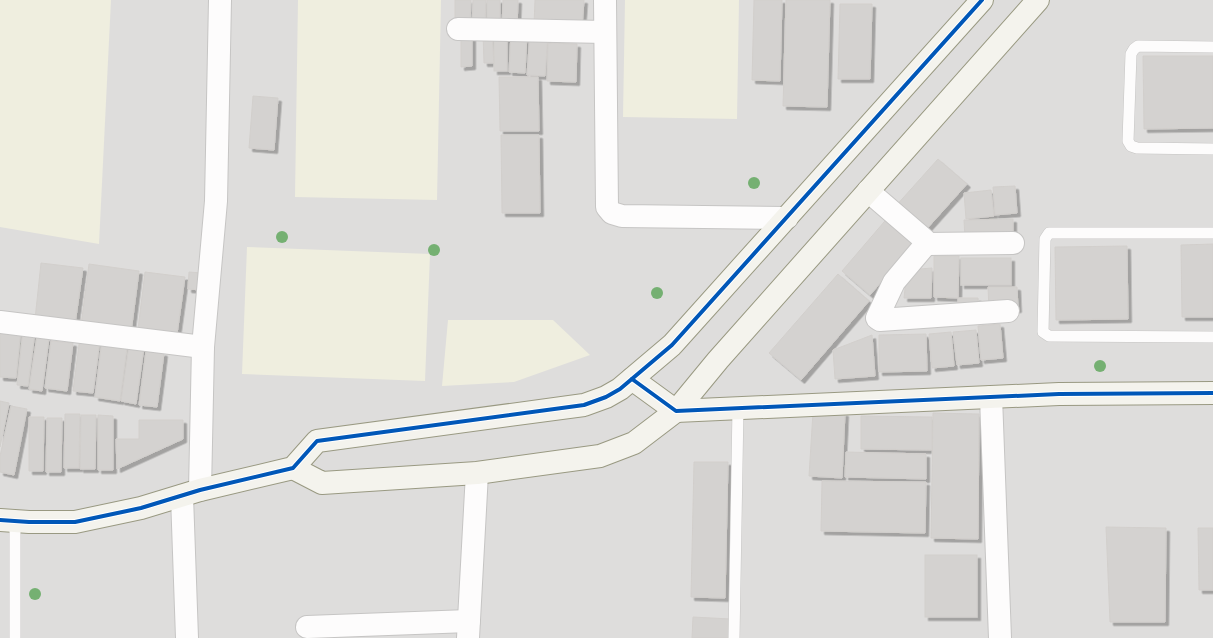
<svg xmlns="http://www.w3.org/2000/svg" width="1213" height="638" viewBox="0 0 1213 638" font-family="Arial,sans-serif">
<style>
.residential{fill:#dedddc}
.farmland{fill:#efeedf}
.building{fill:#d4d2d0;stroke:#d2cfcc;filter:url(#shadow)}
.lines{fill:none;stroke-linecap:round;stroke-linejoin:round}
.lane-casing{stroke:#c6c5c4;stroke-width:12}
.street-casing{stroke:#c6c5c4;stroke-width:24}
.secondary-casing{stroke:#999982;stroke-width:24}
.lane{stroke:#fdfcfc;stroke-width:11}
.street{stroke:#fdfcfc;stroke-width:22}
.secondary{stroke:#f4f3ed;stroke-width:22}
.cycleway-casing{stroke:#fff;stroke-width:6}
.cycleway{stroke:#0057b8;stroke-width:4}
.tree{fill:#75b072}
</style>
<defs>
<filter id="shadow"><feDropShadow dx="3.5" dy="3.5" stdDeviation="0" flood-color="#0004"/></filter>
</defs>
<rect width="100%" height="100%" fill="#efedeb"/>
<rect class="residential" x="0" y="0" width="1213" height="638"/>
<g class="farmland">
<path d="M0,0h111l-12,244 -99,-17z"/>
<path d="M298,0h143l-4,200 -142,-3z"/>
<path d="M625,0h114l-2,119 -114,-2z"/>
<path d="M247,247l183,7 -5,127 -183,-7z"/>
<path d="M448,320h105l37,35 -76,27 -72,4z"/>
</g>
<g class="building">
<path d="M455,0h16l-1,26 -15,-1z"/>
<path d="M473,0h13l-1,26h-13z"/>
<rect x="487" y="0" width="13" height="26"/>
<path d="M503,0h15l-1,28 -15,-1z"/>
<path d="M535,0h49l-2,27 -48,-3z"/>
<path d="M754,0h28l-2,81 -28,-1z"/>
<path d="M786,0h44l-3,107 -44,-1z"/>
<path d="M840,4h32l-2,75h-32z"/>
<path d="M461,33h11v33l-11,1z"/>
<rect x="494" y="33" width="13" height="38"/>
<path d="M511,33l16,1 -2,39 -16,-1z"/>
<path d="M530,33l18,2 -3,41 -18,-1z"/>
<path d="M483,34h9l2,29h-10z"/>
<path d="M548,43l29,1 -1,38 -29,-1z"/>
<path d="M1143,56h70v72l-69,1z"/>
<path d="M499,77h39l1,54h-39z"/>
<path d="M253,96l25,2 -4,52 -25,-2z"/>
<path d="M501,135h38l1,78h-38z"/>
<path d="M938,159l29,25 -44,49 -29,-25z"/>
<path d="M1015,186l2,27 -22,2 -2,-28z"/>
<path d="M991,190l3,26 -28,3 -2,-26z"/>
<path d="M890,215l28,24 -48,56 -28,-24z"/>
<path d="M1013,219v21h-48l-1,-20z"/>
<path d="M1213,244v73h-31l-1,-72z"/>
<path d="M1127,246l1,73 -72,1 -1,-73z"/>
<path d="M934,256h25l-1,42 -24,-1z"/>
<rect x="961" y="258" width="50" height="27"/>
<path d="M41,263l42,5 -8,56 -40,-5z"/>
<path d="M89,264l50,7 -8,61 -50,-7z"/>
<path d="M932,268l-1,30h-27l3,-28z"/>
<path d="M145,272l40,5 -8,57 -39,-5z"/>
<path d="M189,272l13,1 -1,17 -13,-1z"/>
<path d="M838,274l31,27 -68,79 -32,-27z"/>
<path d="M988,287h29l1,22 -29,1z"/>
<path d="M958,298h20l1,14h-21z"/>
<path d="M1000,324l3,34 -22,2 -3,-34z"/>
<path d="M0,327l21,2 -5,49 -16,-1z"/>
<path d="M23,330l12,2 -7,54 -11,-1z"/>
<path d="M976,330l3,33 -22,2 -4,-33z"/>
<path d="M951,332l3,34 -22,2 -3,-34z"/>
<path d="M926,334l1,37 -48,1v-37z"/>
<path d="M872,335l3,41 -40,3 -2,-29z"/>
<path d="M37,336l12,2 -7,53 -13,-2z"/>
<path d="M80,337l20,3 -7,53 -20,-2z"/>
<path d="M102,340l26,1 -8,60 -25,-4z"/>
<path d="M51,341l22,2 -6,48 -22,-3z"/>
<path d="M129,345l15,2 -8,57 -15,-3z"/>
<path d="M146,351l18,2 -7,54 -18,-2z"/>
<path d="M0,401l9,2 -9,44z"/>
<path d="M11,406l16,3 -13,66 -14,-3v-16z"/>
<path d="M813,412l32,1 -3,65 -33,-2z"/>
<path d="M933,413l46,1 -1,125 -47,-1z"/>
<path d="M65,414h15l-1,54h-15z"/>
<path d="M81,415h15l-1,54h-15z"/>
<path d="M98,415l15,1v54h-15z"/>
<path d="M861,416l71,1v33l-71,-1z"/>
<path d="M29,417h15l-1,54h-14z"/>
<path d="M47,418h15l-1,54h-15z"/>
<path d="M139,420h44v19l-66,30 -1,-30h23z"/>
<path d="M846,452l80,2v25l-81,-2z"/>
<path d="M694,462h34l-3,136 -34,-1z"/>
<path d="M822,481l104,1 -1,51 -104,-2z"/>
<path d="M1106,527l60,1 -1,94h-55z"/>
<path d="M1198,528h15v62h-14z"/>
<rect x="925" y="555" width="52" height="62"/>
<path d="M693,617l38,2 -2,19h-37z"/>
</g>
<g class="lines">
<defs>
<g id="lane">
<path d="M1213,47l-75,-1 -4,3 -3,5 -3,87 3,5 6,2 76,1"/>
<path d="M1213,233h-164l-4,6 -2,93 6,4 164,1"/>
<path d="M15,638v-117"/>
<path d="M734,638l4,-230"/>
</g>
<g id="street">
<path d="M605,0l2,207 5,6 10,3 165,2"/>
<path d="M458,29l147,3"/>
<path d="M868,191l57,49 1,4 -32,38 -17,36 3,2 128,-9"/>
<path d="M926,244l87,-1"/>
<path d="M0,322l203,25"/>
<path d="M991,397l9,241"/>
<path d="M200,490l3,-143 13,-146 4,-201"/>
<path d="M182,496l5,142"/>
<path d="M307,627l162,-6"/>
<path d="M468,638l9,-165"/>
</g>
<g id="secondary">
<path d="M632,379l44,32 383,-17 154,-1"/>
<path d="M293,468l29,15 155,-10 123,-17 34,-13 42,-32 42,-51 320,-360"/>
<path d="M0,520l29,2h46l66,-14 59,-18 93,-22 24,-27 267,-36 22,-8 14,-8 52,-44 310,-345"/>
</g>
</defs>
<use href="#lane" class="lane-casing"/>
<use href="#street" class="street-casing"/>
<use href="#secondary" class="secondary-casing"/>
<use href="#lane" class="lane"/>
<use href="#street" class="street"/>
<use href="#secondary" class="secondary"/>
<defs>
<g id="cycleway">
<path d="M632,379l44,32 383,-17 154,-1"/>
<path d="M0,520l29,2h46l66,-14 59,-18 93,-22 24,-27 267,-36 22,-8 14,-8 52,-44 310,-345"/>
</g>
</defs>
<use href="#cycleway" class="cycleway-casing"/>
<use href="#cycleway" class="cycleway"/>
</g>
<g class="tree">
<circle cx="754" cy="183" r="6"/>
<circle cx="282" cy="237" r="6"/>
<circle cx="434" cy="250" r="6"/>
<circle cx="657" cy="293" r="6"/>
<circle cx="1100" cy="366" r="6"/>
<circle cx="35" cy="594" r="6"/>
</g>
</svg>
